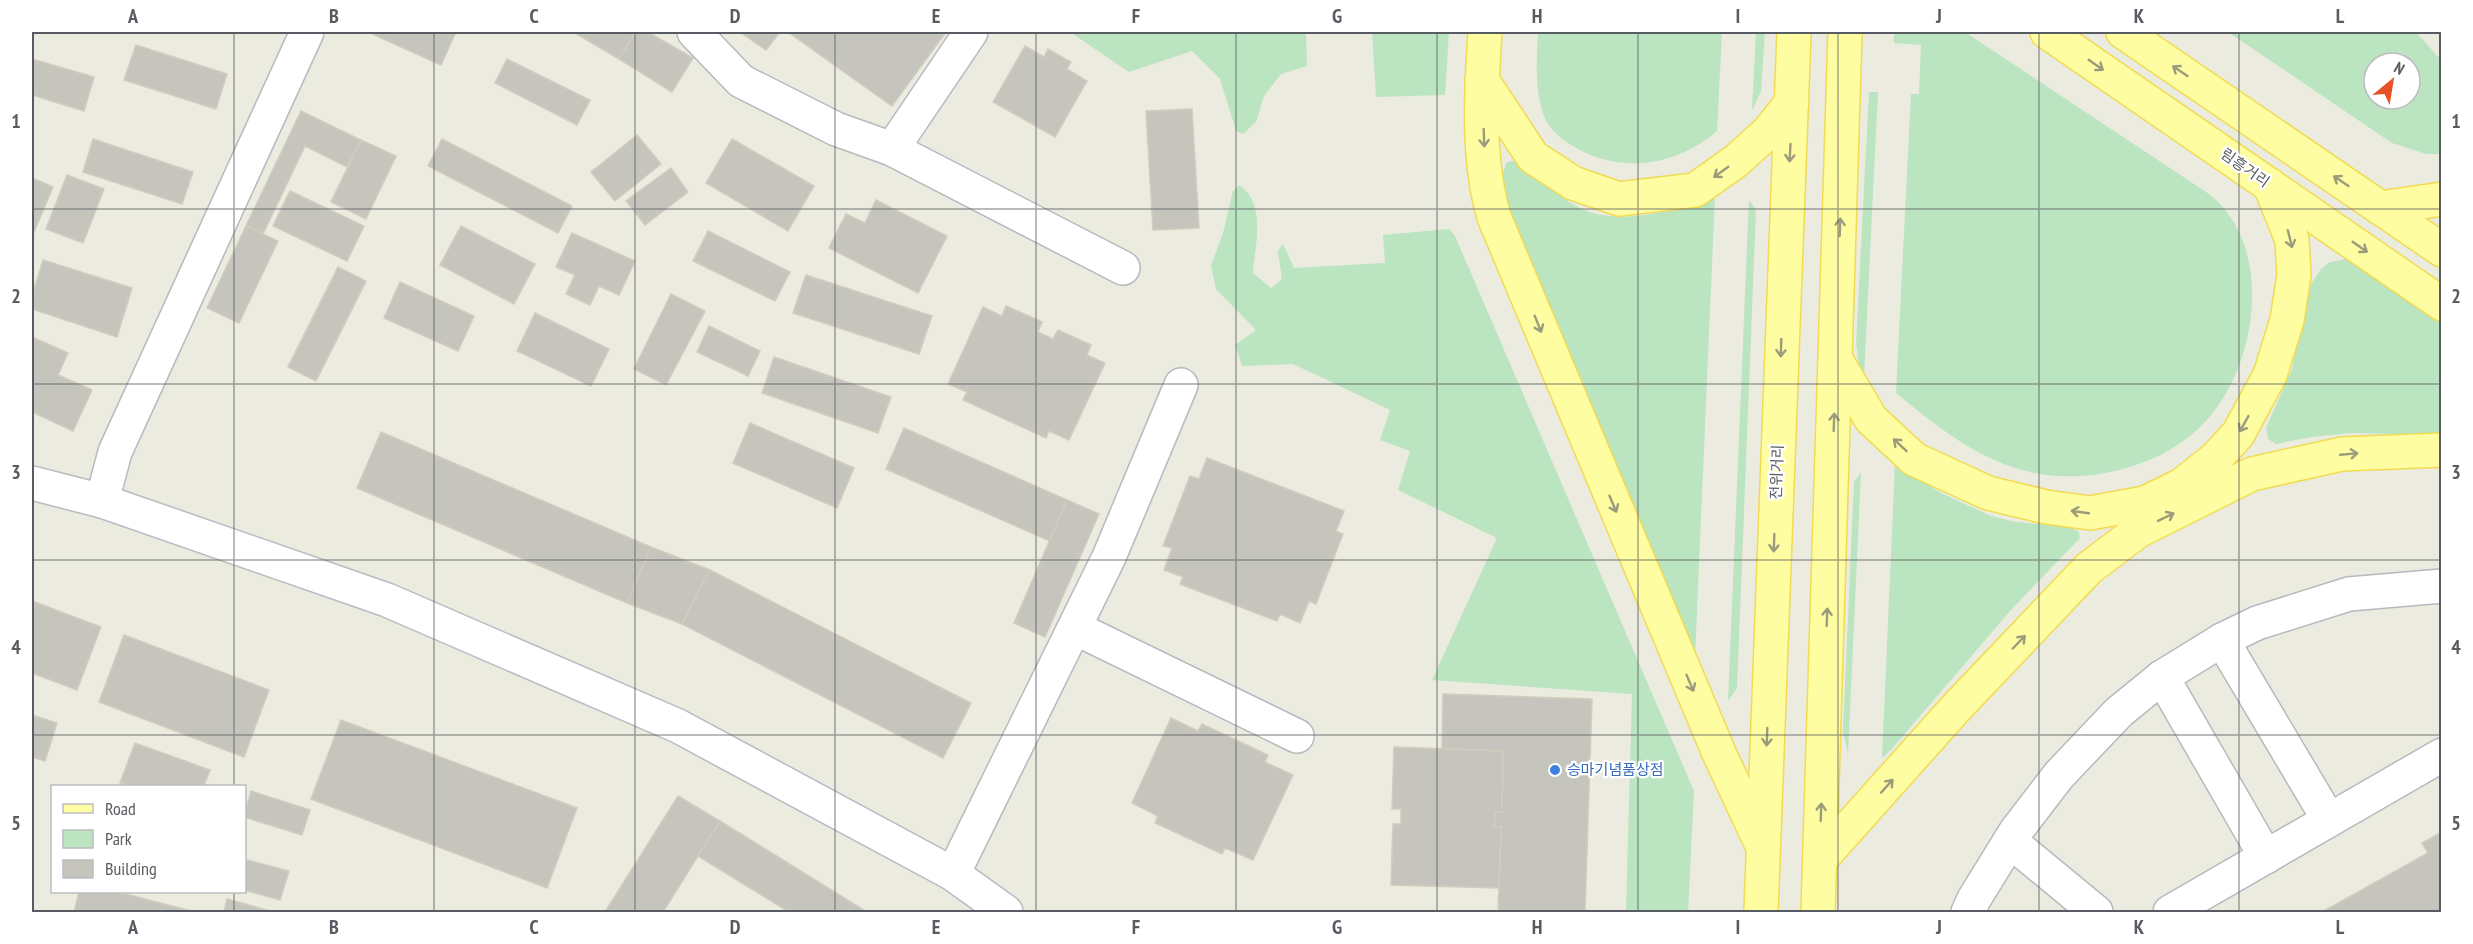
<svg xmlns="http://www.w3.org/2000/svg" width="2473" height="944" viewBox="0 0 2473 944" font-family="'PT Sans Narrow','Noto Sans KR',sans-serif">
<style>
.green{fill:#bbe4c1;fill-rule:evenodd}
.building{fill:#c6c5bd;stroke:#d0cdbe;stroke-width:1.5}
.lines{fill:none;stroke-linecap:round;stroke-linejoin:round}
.street-casing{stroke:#b7b9bf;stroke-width:36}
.secondary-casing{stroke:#b8bbc2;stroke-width:36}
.primary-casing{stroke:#f1db53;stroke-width:36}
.street{stroke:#fff;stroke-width:33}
.secondary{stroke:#fff;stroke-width:33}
.primary{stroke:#fffda1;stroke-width:33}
.oneway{stroke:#9b9c7b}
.grid{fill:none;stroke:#585b61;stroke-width:1.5;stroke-opacity:0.55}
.shop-dot{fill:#3f7fe0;stroke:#fff;stroke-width:2}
.labels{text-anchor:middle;stroke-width:4.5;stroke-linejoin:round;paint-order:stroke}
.street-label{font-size:15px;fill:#585b61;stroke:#fff}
.shop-label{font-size:15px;fill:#366cbe;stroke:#fff;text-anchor:start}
.neatline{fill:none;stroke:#585b61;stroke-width:2}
.grid-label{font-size:20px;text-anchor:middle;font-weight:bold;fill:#585b61}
</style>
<rect width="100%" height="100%" fill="#ecebdf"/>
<g class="green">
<path d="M1070,32h236l1,34 -26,8 -17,22 -8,26 -13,12 -7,-3 -16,-52 -28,-28 -63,21z"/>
<path d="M1372,32h77l-4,63 -69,2z"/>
<path d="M1538,32h184l-5,99c-40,35 -97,44 -144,15 -12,-7 -22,-15 -28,-28 -11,-27 -8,-59 -7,-86z"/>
<path d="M1756,32h9l-4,59 -9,20z"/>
<path d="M1894,32h71l244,162c69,54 48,182 -12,236 -40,36 -104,53 -157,44 -57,-10 -100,-45 -144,-81l15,-299h8l2,-49 -27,-2z"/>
<path d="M2228,32h188l25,28v94h-15l-34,-11zM2374,63h36v36h-36z"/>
<path d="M1869,92h9l-14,284 -5,-11 -3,-21z"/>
<path d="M1514,161c20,12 36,29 55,41 45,29 100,9 146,-7l-20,461 -181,-425 -13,-54 6,-15z"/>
<path d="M1239,185c28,19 16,59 14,88l18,15 11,-9 -4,-28 5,-7 11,24 91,-5 -2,-28 66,-6 6,7 239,555 -6,121h-62l6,-218 -200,-14 65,-142 -99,-48 12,-39 -30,-11 10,-30 -97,-46 -51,2 -7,-21 21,-15 -40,-41 -5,-23 12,-33 10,-42z"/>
<path d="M1749,200l7,10 -19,478 -9,13z"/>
<path d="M2346,259l95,65v111l-88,-2 -42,4 -35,7 -8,-5 -2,-11 26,-59 16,-80 13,-20 9,-7z"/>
<path d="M1895,464l46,29 50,23 25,6 54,5 9,5 1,6 -69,72 -121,141 -8,7z"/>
<path d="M1861,472l-13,282 -5,-23 11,-249z"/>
</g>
<g class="building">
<path d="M368,32h88l-15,33z"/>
<path d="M573,32h63l-17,27z"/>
<path d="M636,32h12l45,26 -21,34 -53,-33z"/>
<path d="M740,32h40l-14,18z"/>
<path d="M788,32h158l-54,74z"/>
<path d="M136,45l91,29 -11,35 -92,-29z"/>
<path d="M1025,46l19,11 4,-8 23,13 -4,7 20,12 -32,56 -62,-35z"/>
<path d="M32,59l62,18 -10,34 -52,-16z"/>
<path d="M507,59l83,41 -13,25 -82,-42z"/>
<path d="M1192,109l7,119 -46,2 -7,-119z"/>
<path d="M301,111l60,29 -14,27 -42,-21 -42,88 -17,-8z"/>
<path d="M637,135l24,29 -46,37 -24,-29z"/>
<path d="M93,139l100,33 -11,32 -99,-32z"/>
<path d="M442,139l130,67 -14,27 -130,-67z"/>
<path d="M732,139l82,47 -26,45 -82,-48z"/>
<path d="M361,140l35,16 -30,63 -35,-17z"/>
<path d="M671,168l17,24 -43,33 -19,-24z"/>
<path d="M67,175l37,14 -21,54 -37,-14z"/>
<path d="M32,178l21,9 -21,50z"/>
<path d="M290,191l74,35 -17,35 -74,-35z"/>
<path d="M876,200l71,36 -29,57 -89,-45 17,-34 19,9z"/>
<path d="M246,226l32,15 -39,82 -32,-15z"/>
<path d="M461,226l74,38 -21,40 -74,-39z"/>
<path d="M708,231l82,41 -15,29 -82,-40z"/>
<path d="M572,233l63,28 -16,34 -20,-9 -9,19 -24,-11 9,-19 -19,-8z"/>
<path d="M43,260l89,28 -15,49 -85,-28v-13z"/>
<path d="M338,267l28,14 -50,100 -28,-14z"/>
<path d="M806,275l126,41 -13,38 -126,-41z"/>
<path d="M400,282l74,34 -16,35 -74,-33z"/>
<path d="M671,294l34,17 -39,74 -32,-16z"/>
<path d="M1006,306l36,16 -4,10 15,7 5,-9 33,15 -4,10 18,8 -36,77 -20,-9 -3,7 -83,-38 4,-8 -19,-8 35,-77 19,9z"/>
<path d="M535,313l74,36 -18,37 -74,-35z"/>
<path d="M709,326l51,25 -12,25 -51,-24z"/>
<path d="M32,337l36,16 -10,22 34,15 -19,41 -41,-19z"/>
<path d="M774,357l117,40 -13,36 -116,-40z"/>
<path d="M750,423l104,45 -17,40 -104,-45z"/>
<path d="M904,428l163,72 -17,41 -164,-72z"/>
<path d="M381,432l270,115 -24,56 -270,-115z"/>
<path d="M1207,458l137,53 -8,20 7,3 -27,70 -7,-3 -9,22 -20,-9 -3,7 -97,-37 3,-7 -19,-7 8,-22 -9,-2 27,-70 9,3z"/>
<path d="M1067,500l32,14 -54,123 -31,-14z"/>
<path d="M651,547l59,23 -28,54 -55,-21z"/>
<path d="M710,570l261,133 -28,55 -261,-134z"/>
<path d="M32,601l69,26 -24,63 -45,-17z"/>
<path d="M124,635l145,55 -25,67 -145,-55z"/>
<path d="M1443,694l149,5 -7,213h-87l3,-85h-7l1,-15h7l1,-61 -61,-2z"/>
<path d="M32,715l25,8 -12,38 -13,-4z"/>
<path d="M1171,718l27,13 4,-7 66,31 -3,7 28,13 -40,85 -28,-12 -3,6 -67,-31 3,-7 -26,-13z"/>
<path d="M341,720l236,88 -30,80 -236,-89z"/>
<path d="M135,743l75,27 -6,16h-74l-10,-3z"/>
<path d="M1394,747l109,4 -1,61h-7l-1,15h7l-2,61 -108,-3 2,-61h8v-15h-9z"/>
<path d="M251,791l59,19 -8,25 -58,-18z"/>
<path d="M678,796l42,25 -57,91h-58z"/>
<path d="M720,821l147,91h-78l-91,-56z"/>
<path d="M2442,832v80h-120l106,-59 -6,-10z"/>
<path d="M244,859l45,12 -9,29 -36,-10z"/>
<path d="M79,892h39l77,20h-121z"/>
<path d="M227,899l47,13h-50z"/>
</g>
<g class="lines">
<defs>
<g id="street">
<path d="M694,32l47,49 95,48 56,20 79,-117"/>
<path d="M892,149l231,119"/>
<path d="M102,501l13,-49 192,-420"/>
<path d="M1075,628l222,108"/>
<path d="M2222,640l107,180"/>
<path d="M2162,677l104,180"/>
<path d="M2010,841l86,71"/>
<path d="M953,874l156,-317 72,-172"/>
<path d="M1968,912l6,-13 42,-68 43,-56 60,-63 43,-35 60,-37 35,-17 92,-29 93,-8"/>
<path d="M2170,912l272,-157"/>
</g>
<path id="secondary" d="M32,483l70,18 285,99 291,126 275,148 53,38"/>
<g id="primary">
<path d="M1485,32c-4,60 -8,127 9,185l225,536 42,90"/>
<path d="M2047,32l395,272"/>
<path d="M2123,32l319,218"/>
<path d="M1482,80l51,77 40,26 46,16 76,-9 41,-29 32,-29 24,-30"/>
<path d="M2380,208l62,-9"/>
<path d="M1836,360l35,59 43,40 74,34 58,14 44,6 55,-10 37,-18 34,-27 22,-24 32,-59 17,-55 7,-45 -2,-35 -22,-55"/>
<path d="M1820,860l135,-151 134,-141 49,-37 114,-57 90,-20 100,-4"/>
<path d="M1761,912l33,-880"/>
<path d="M1818,912l27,-880"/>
</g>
</defs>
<use href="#street" class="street-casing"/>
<use href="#secondary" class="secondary-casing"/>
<use href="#primary" class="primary-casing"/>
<use href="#street" class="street"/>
<use href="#secondary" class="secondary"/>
<use href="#primary" class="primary"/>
</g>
<defs><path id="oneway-shaft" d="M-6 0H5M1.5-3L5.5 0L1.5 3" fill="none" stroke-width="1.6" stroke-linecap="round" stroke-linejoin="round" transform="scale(1.5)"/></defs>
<g class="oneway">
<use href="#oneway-shaft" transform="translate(2096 65) rotate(35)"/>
<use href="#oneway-shaft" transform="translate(2180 71) rotate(-146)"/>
<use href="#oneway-shaft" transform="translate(1484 138) rotate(88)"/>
<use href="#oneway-shaft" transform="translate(1790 153) rotate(93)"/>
<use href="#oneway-shaft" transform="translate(1721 172) rotate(144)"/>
<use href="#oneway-shaft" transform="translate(2341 181) rotate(-146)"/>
<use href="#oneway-shaft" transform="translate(1840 227) rotate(-88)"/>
<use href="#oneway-shaft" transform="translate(2290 239) rotate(76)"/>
<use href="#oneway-shaft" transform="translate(2360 247) rotate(35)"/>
<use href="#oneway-shaft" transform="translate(1538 324) rotate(68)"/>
<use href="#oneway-shaft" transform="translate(1781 348) rotate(92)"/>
<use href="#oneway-shaft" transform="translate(1834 422) rotate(-88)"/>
<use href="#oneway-shaft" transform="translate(2244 424) rotate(119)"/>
<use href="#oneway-shaft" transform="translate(1900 445) rotate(-137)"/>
<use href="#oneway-shaft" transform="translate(2349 454) rotate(-5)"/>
<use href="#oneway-shaft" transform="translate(1613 504) rotate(67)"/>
<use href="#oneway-shaft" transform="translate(2080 512) rotate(-172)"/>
<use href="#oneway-shaft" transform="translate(2166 517) rotate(-26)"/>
<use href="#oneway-shaft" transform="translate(1774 543) rotate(92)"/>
<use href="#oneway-shaft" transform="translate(1827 617) rotate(-88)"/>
<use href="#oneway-shaft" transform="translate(2019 642) rotate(-46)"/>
<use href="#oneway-shaft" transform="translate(1690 683) rotate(67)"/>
<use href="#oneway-shaft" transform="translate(1767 737) rotate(92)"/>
<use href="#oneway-shaft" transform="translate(1887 786) rotate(-48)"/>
<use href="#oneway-shaft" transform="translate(1821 812) rotate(-88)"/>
</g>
<path class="grid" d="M234,32v754M434,32v880M635,32v880M835,32v880M1036,32v880M1236,32v880M1437,32v880M1638,32v880M1838,32v880M2039,32v880M2239,32v880M32,209h2410M32,384h2410M32,560h2410M32,735h2410M234,892v20"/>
<circle class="shop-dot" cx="1555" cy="770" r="6"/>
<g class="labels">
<g class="street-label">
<text transform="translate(2245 168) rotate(35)" y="5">림흥거리</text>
<text transform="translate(1777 472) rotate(-88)" y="5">전위거리</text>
</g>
<g class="shop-label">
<text x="1567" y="775">승마기념품상점</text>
</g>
</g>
<rect width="2473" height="944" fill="none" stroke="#ffffff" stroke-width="66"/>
<rect x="51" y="785" width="195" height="108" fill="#ffffff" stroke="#bcbdc0" stroke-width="1.5"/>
<rect x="63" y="804" width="30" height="9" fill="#fffda1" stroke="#bcbdc0" stroke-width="1.5"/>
<text x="105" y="815" font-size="18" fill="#585b61">Road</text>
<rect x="63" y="830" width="30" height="18" fill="#bbe4c1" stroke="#bcbdc0" stroke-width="1.5"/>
<text x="105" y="845" font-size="18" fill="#585b61">Park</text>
<rect x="63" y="860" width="30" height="18" fill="#c6c5bd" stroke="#bcbdc0" stroke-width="1.5"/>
<text x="105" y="875" font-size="18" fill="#585b61">Building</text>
<g transform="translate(2392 81) rotate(30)"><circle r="28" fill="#ffffff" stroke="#bcbdc0" stroke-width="1.5"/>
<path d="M0-4.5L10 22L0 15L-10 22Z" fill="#e95228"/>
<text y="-9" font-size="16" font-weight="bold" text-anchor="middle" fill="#585b61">N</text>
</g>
<rect x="33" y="33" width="2407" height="878" class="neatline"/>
<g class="grid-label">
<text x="133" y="23">A</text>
<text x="334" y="23">B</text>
<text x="534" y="23">C</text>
<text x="735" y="23">D</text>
<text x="936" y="23">E</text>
<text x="1136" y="23">F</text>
<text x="1337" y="23">G</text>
<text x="1537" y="23">H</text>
<text x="1738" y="23">I</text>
<text x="1939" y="23">J</text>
<text x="2139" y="23">K</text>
<text x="2340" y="23">L</text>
<text x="16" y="128">1</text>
<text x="2456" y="128">1</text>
<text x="16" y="303">2</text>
<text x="2456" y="303">2</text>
<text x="16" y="479">3</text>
<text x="2456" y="479">3</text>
<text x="16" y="654">4</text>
<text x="2456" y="654">4</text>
<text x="16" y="830">5</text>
<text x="2456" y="830">5</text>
<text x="133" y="934">A</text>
<text x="334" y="934">B</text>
<text x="534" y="934">C</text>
<text x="735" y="934">D</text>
<text x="936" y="934">E</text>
<text x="1136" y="934">F</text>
<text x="1337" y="934">G</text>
<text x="1537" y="934">H</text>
<text x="1738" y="934">I</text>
<text x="1939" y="934">J</text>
<text x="2139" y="934">K</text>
<text x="2340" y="934">L</text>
</g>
</svg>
